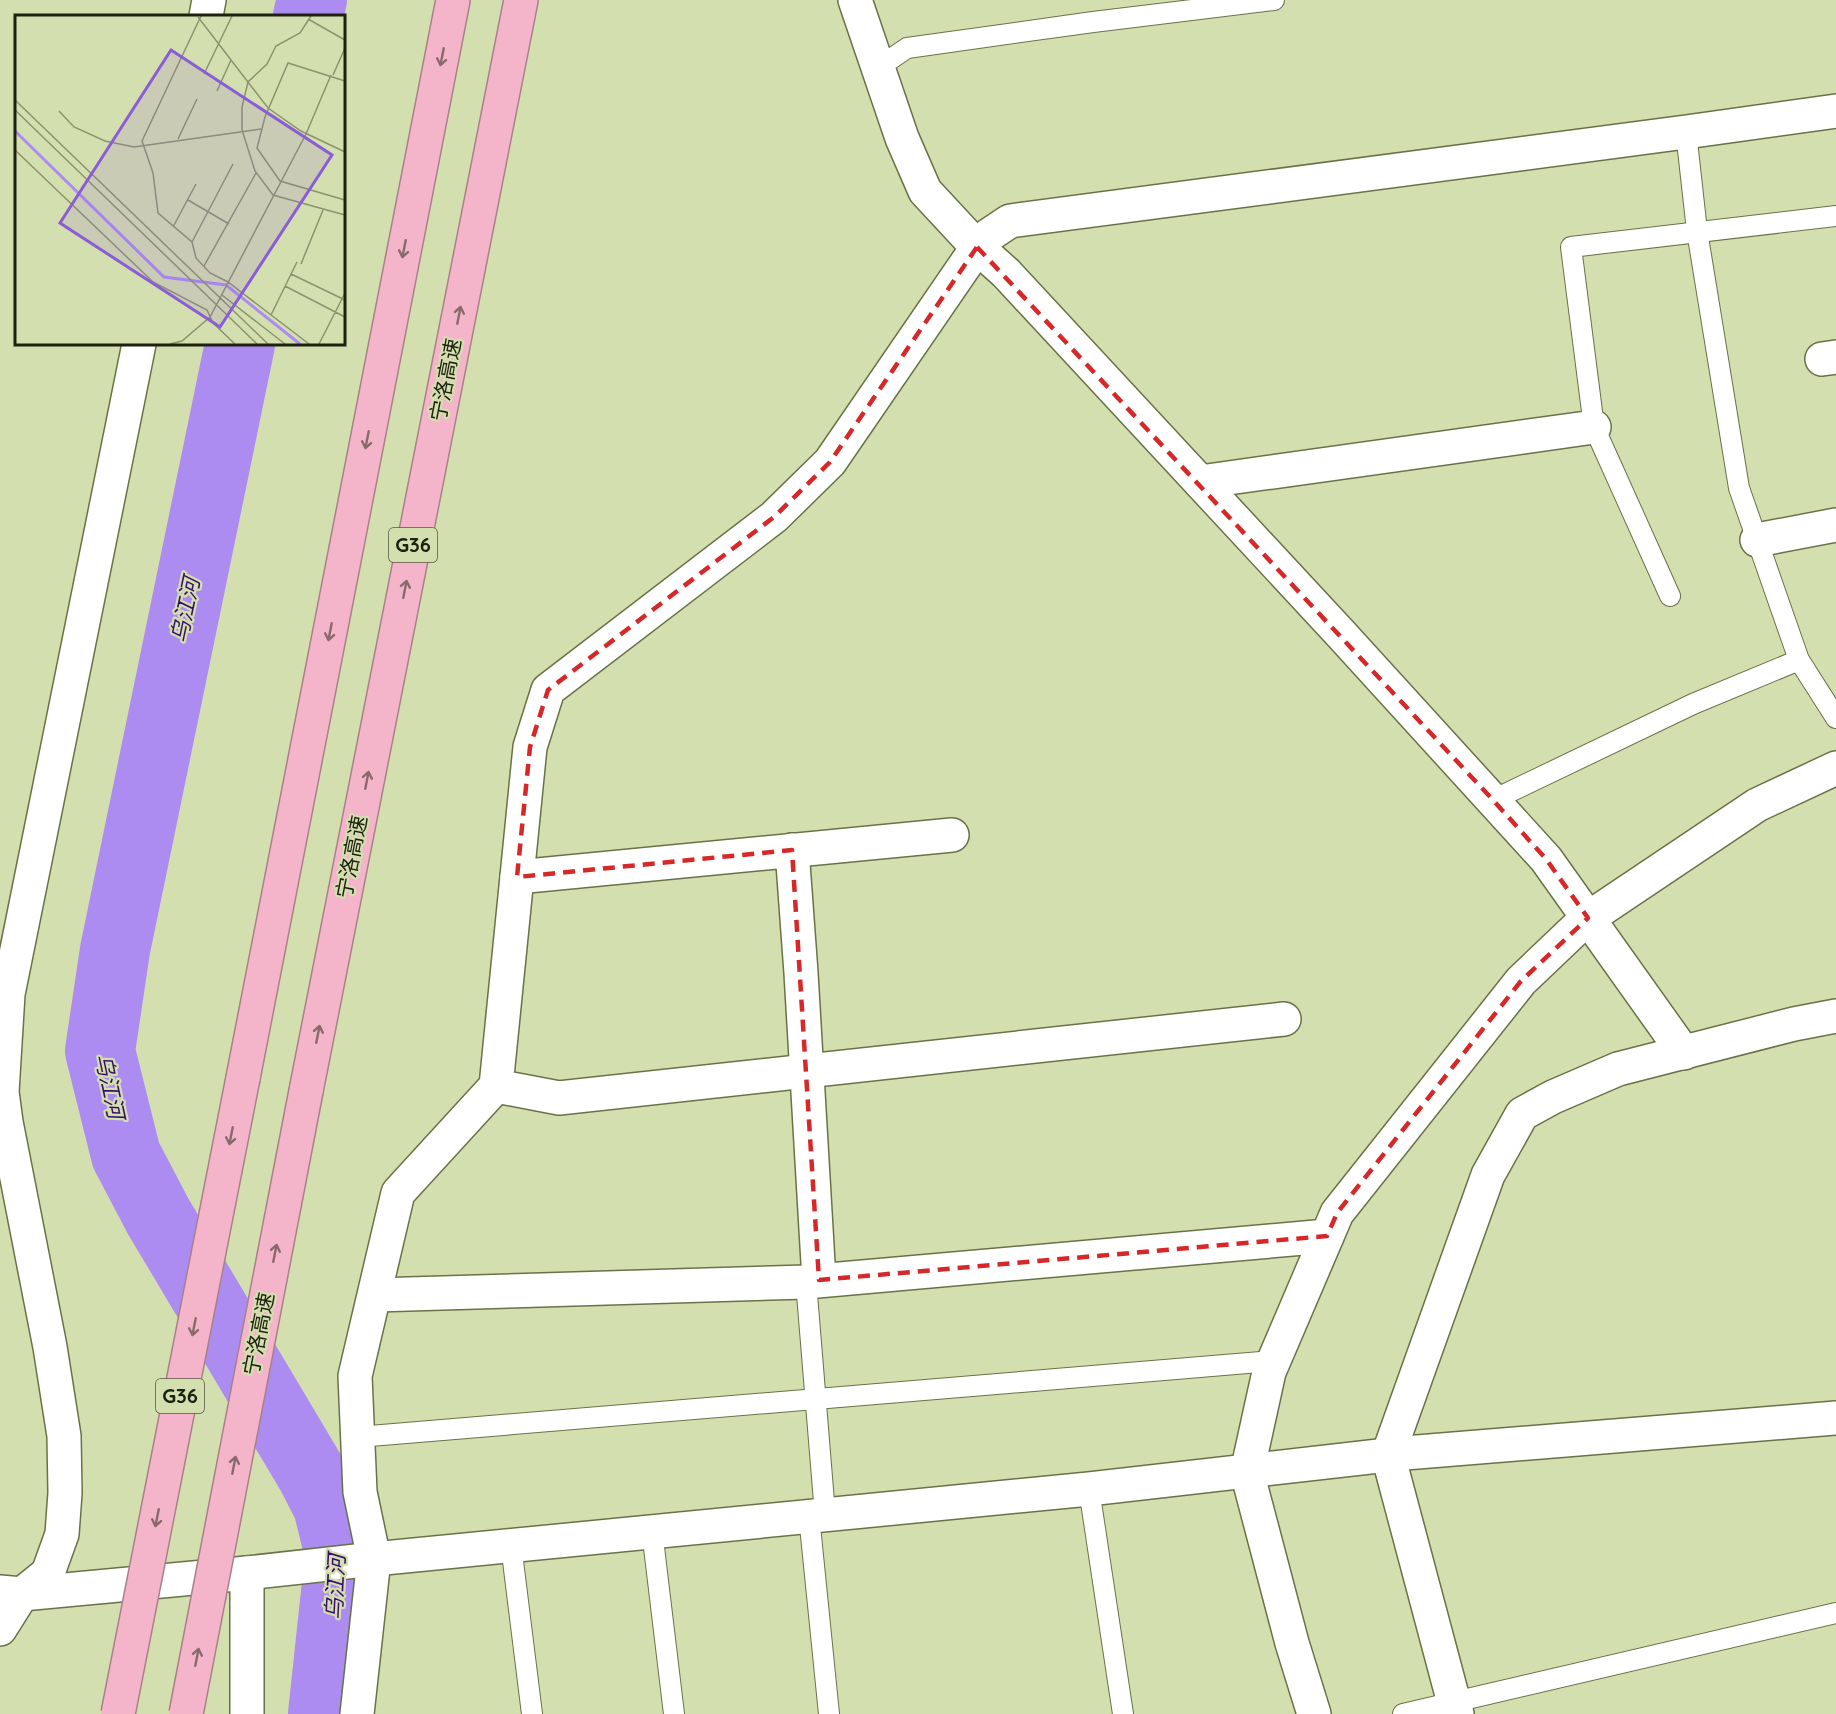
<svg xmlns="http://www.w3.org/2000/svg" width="1836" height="1714" viewBox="0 0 1836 1714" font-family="Quicksand,'Noto Sans SC',sans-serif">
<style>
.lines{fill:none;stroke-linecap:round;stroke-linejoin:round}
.river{stroke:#ad8cf2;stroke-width:70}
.service-casing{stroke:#697246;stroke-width:22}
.minor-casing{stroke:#697246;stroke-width:36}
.motorway-casing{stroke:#a98188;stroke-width:36}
.service{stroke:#fff;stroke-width:20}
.minor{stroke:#fff;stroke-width:33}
.motorway{stroke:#f4b4c9;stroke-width:33}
.motorway-bridge-casing{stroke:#a98188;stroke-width:36;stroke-linecap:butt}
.motorway-bridge{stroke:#f4b4c9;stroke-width:33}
.oneway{stroke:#896a6c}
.marked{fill:none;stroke:#d62828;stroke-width:4.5;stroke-dasharray:12 8;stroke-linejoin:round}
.labels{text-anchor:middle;stroke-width:4.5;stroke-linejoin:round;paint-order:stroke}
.shield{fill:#d4dfaf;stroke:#555a3f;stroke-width:1.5}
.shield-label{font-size:20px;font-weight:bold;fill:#1e210f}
.street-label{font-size:21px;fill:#1e210f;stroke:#d4dfaf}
.water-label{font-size:22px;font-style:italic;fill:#380e6a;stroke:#d4dfaf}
.inset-river{fill:none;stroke:#ad8cf2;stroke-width:3}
.inset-road{fill:none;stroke:#8b936f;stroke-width:1.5}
.view{fill:#8a5dd7;fill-opacity:0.15;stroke:#8a5dd7;stroke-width:3}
.inset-edge{fill:none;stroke:#1e210f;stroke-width:3}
</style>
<rect width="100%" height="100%" fill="#d4dfaf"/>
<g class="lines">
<g class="river">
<path d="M308,16l4,-16"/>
<path d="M240,344l-125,606 -15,101 26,104 32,61 153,257 17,33 12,49 -17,159"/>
</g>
<defs>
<g id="service">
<path d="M879,67l28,-19 186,-26 181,-22"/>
<path d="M1686,132l11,99 42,257 60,172 37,58"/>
<path d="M1670,596l-76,-169 -23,-180 265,-31"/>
<path d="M1493,800l200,-96 106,-44"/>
<path d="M806,1282l19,232"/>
<path d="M358,1437l915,-76"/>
<path d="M1089,1489l34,225"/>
<path d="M809,1516l20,198"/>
<path d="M652,1531l22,183"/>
<path d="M511,1545l21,169"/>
<path d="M1403,1714l433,-101"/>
</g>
<g id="minor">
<path d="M855,0l47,138 23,53 52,56 29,26 335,361 205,225 138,194"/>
<path d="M206,16l3,-16"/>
<path d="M1822,359l14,-2"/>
<path d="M1200,482l394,-55"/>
<path d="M1757,540l79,-15"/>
<path d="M792,850l9,123 18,307"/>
<path d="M517,877l435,-42"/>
<path d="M496,1086l63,12 725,-79"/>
<path d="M375,1295l431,-13 521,-46"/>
<path d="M247,1573v141"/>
<path d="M0,1592l22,2 225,-21 127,-14 715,-70 316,-36 431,-35"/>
<path d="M0,1629l22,-35 26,-21 14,-39 3,-41 -1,-57 -14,-89 -44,-225 -4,-30 6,-98 131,-650"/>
<path d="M357,1714l17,-155 -14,-67 -5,-116 43,-183 98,-107 34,-339 18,-57 226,-173 56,-55 153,-223 27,-18 676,-89 150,-21"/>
<path d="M1314,1714l-22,-71 -45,-171 22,-100 68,-159 184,-232 63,-60 173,-116 79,-37"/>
<path d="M1457,1714l-69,-259 100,-280 34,-61 31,-17 65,-28 176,-45 42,-8"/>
</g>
<g id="motorway">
<path d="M243,1078l210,-1078"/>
<path d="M306,1091l215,-1091"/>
</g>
</defs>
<use href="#service" class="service-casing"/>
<use href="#minor" class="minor-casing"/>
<use href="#motorway" class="motorway-casing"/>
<use href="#service" class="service"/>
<use href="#minor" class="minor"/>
<use href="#motorway" class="motorway"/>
<defs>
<g id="motorway-bridge">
<path d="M118,1714l125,-636"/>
<path d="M186,1714l120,-623"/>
</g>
</defs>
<use href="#motorway-bridge" class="motorway-bridge-casing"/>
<use href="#motorway-bridge" class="motorway-bridge"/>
</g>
<defs><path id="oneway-shaft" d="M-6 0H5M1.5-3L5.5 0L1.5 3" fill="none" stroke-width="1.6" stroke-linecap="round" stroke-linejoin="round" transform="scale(1.5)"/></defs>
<g class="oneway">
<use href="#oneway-shaft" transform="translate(442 57) rotate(101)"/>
<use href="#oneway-shaft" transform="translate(404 249) rotate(101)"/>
<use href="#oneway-shaft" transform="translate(459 315) rotate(-79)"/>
<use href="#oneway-shaft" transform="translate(367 440) rotate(101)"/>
<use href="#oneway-shaft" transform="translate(405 589) rotate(-79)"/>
<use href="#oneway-shaft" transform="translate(330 632) rotate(101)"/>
<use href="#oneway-shaft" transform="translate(367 780) rotate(-79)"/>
<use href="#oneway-shaft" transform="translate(318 1034) rotate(-79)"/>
<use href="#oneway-shaft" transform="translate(231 1136) rotate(101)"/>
<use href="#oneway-shaft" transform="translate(275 1253) rotate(-79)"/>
<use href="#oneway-shaft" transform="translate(194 1327) rotate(101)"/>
<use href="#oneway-shaft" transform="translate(234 1465) rotate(-79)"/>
<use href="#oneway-shaft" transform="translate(157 1518) rotate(101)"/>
<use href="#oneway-shaft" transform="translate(197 1657) rotate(-79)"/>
</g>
<path class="marked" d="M977,247l516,553 53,59 42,59 -67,63 -184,232 -10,23 -508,44 -27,-430 -275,27 13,-130 18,-57 226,-173 56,-55z"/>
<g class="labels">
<g class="shield">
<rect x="389" y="528" width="48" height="34" rx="4.5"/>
<rect x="156" y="1379" width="48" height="34" rx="4.5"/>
</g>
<g class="shield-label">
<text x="413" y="552">G36</text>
<text x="180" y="1403">G36</text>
</g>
<g class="street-label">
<text transform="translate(446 380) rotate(-79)" y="7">宁洛高速</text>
<text transform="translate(352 857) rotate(-79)" y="7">宁洛高速</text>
<text transform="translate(259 1334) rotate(-79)" y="7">宁洛高速</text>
</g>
<g class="water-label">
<text transform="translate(185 610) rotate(-78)" y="8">乌江河</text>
<text transform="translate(110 1086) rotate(78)" y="8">乌江河</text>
<text transform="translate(335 1587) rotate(-87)" y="8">乌江河</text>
</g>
</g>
<g transform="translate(15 15)">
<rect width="330" height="330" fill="#d4dfaf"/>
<path class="inset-river" d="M0,116l149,146 62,8 74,59"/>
<path class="inset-road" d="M186,1l-59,125 11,32 5,40 34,29 4,16 14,15 18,9 81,62M296,1l-11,17 -24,13 -9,18 -19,18 -6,25v23l13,41 18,24 72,20M183,2l70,91 33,23 44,21M293,4l37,21M189,59l28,-58M318,60l12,-27M330,66l-57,-18 -23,54 -8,31 23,33 65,19M202,76l14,-31M0,85l253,244M0,95l242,234M44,96l15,16 31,14 29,6 127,-18M163,124l19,-40M0,135l138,132 54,28 6,13 22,21M173,185l41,24M158,212l23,-43M177,227l41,-78M286,249l22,-54M189,251l52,-93M276,259l54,26M270,271l60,31M207,280l63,49M256,300l26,-53M155,329l12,-3 28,-24 96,-183 25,-59M304,329l26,-51"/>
<path class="view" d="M156,35l161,105 -112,172 -160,-104z"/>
<rect width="330" height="330" class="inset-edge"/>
</g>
</svg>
